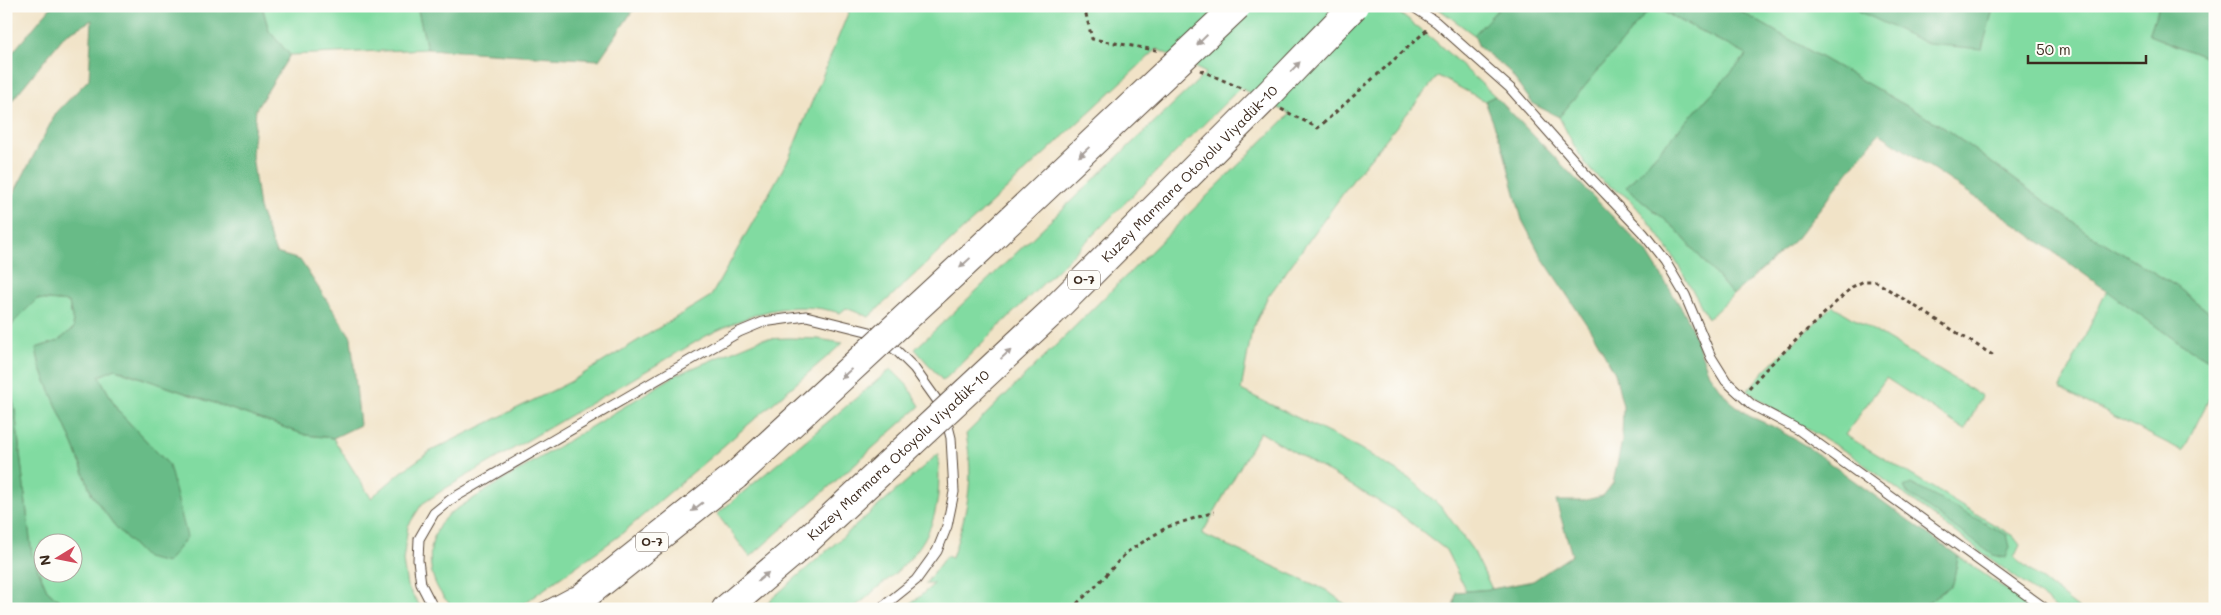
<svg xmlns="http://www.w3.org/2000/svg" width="2221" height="615" viewBox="0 0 2221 615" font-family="Mali,sans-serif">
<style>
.green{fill:#81dba1;stroke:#5e8260;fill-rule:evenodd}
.forest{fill:#68bb87;stroke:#527252}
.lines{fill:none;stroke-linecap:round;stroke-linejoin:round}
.service-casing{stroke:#564637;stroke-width:11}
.motorway-casing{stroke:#564637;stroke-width:30}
.path{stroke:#564637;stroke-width:3;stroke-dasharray:4 4;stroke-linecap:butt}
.service{stroke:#fff;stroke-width:9}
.motorway{stroke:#fff;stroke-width:28}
.motorway-bridge-casing{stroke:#564637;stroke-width:30;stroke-linecap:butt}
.motorway-bridge{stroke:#fff;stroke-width:28}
.oneway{fill:#a79f9a}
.labels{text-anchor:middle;stroke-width:4.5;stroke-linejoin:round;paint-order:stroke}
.shield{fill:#fdfcf7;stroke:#75695f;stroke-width:1}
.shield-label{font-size:12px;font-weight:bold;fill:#3b2a1e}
.street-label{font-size:14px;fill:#3b2a1e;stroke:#fdfcf7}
</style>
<rect width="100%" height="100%" fill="#fdfcf7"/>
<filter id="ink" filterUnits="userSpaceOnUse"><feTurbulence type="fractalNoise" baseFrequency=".02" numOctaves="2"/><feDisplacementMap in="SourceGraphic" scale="10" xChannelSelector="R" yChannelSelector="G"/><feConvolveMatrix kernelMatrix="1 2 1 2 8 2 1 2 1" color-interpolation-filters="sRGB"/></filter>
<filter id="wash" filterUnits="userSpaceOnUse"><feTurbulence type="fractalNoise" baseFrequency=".0096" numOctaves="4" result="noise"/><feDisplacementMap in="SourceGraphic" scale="20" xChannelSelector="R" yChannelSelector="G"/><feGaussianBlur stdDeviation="1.12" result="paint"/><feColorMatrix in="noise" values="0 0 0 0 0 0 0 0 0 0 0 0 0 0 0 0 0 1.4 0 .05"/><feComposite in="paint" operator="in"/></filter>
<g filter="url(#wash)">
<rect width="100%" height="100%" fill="#f1e3c7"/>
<g class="green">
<path d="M262,6h155l10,43 -137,6 -21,-24z"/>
<path d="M851,6h539l44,34 61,56 -10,5 -47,-25 -80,97 -91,125 -15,32 -11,60 118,58 54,33 30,28 31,43 18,37 -26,2 -20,-41 -49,-38 -137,-80 -58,102 124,56 26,19h-447l29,-25h-9l21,-28 6,2c15,-47 23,-75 14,-124l324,-320 -50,-26 -147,147 -150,146 -28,-32 291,-276 -49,-24 -288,268 -23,-9 -6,5c-50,-15 -89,1 -134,23l-260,152 -24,16 -14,22 -5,35 4,25 15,23h-353l-22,-19 -15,-34 -17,-146 -9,-37v-37l8,-14 23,-23 32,3 5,26 -16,13 -22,7 4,19 35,82 17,46 23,31 31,32 23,-93 -51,-54 -19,-35 16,-7 191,66 27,3 38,60 33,-28 25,-18 141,-70 141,-86 78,-138zM42,542h30v30h-30z"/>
<path d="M1435,6h66l-27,29z"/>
<path d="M1652,6l95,49 -121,132 50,42 57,66 -25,24c-22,-42 -45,-84 -78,-119 -9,-9 -22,-13 -31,-22 -19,-17 -28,-39 -40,-61z"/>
<path d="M1731,6h428l-10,29 66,26v256l-39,-31 -88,-53 -148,-108z"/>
<path d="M2107,290l68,50 40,24v23l-32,64 -123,-62z"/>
<path d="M1833,306l149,90 -17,34 -79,-52 -41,57 168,101 7,9 -6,13 65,51h-21l-208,-155 -73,-43 -30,-20 19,-22z"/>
<path d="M789,338l29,1 25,4 -224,193 -103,73h-60c-29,-21 -34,-62 -12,-90 5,-6 15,-11 22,-16l210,-128 86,-36z"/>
<path d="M891,369l16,16 13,21 -170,151 -33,-43z"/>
<path d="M938,454c5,66 -10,95 -62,135 -7,6 -19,19 -28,20 -25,3 -61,0 -88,0z"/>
<path d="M1958,556l76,53h-115l34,-25z"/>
</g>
<g class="forest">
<path d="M52,6h210l7,25 21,24 -34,54 -4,46 7,53 17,45 24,7 51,77 9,88 -27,13 -27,-3 -190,-66 -17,7 19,35 51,54 18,72 -20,26 -21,-5 -31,-32 -23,-31 -17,-46 -35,-82 -4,-19 22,-7 16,-13 -5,-26 -32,-3 -23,23 -8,14v-128l50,-95 33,-34 3,-59 -27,15 -59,73v-48z"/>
<path d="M417,6h219l-37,54 -172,-11z"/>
<path d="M1501,6h151l-93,111 -26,-13 -25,-34 -29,-23 -5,-12z"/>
<path d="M1652,6h79l209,119 148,108 88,53 39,31v47l-40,-24 -167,-121 -129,-86 -83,106 -63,56 -57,-66 -50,-42 121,-132z"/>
<path d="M1848,6h146l-12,43 -54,-5z"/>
<path d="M2159,6h56v55l-66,-26z"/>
<path d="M1495,96l151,155 41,66 22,57 19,25 21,17 23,10 34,20 152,110 -5,28 -34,25h-466l3,-17 36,-3 41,-8 39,-26 -16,-54h26l21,-5 10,-13 9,-42 1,-35 -8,-33 -20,-36 -54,-81 -19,-36 -19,-72 -18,-47z"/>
<path d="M6,373l9,37 17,146 15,34 22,19h-63z"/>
<path d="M1911,484l96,51 3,12 -4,11 -13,-3 -86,-62 -3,-6z"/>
</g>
</g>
<g filter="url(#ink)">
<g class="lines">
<defs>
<g id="service">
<path d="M1412,6l24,16 74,66 68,77 65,68 22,28 20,34 26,62 15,24 26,24 47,25 247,179"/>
<path d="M434,609l-13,-25 -3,-24 1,-21 15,-26 16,-13 289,-168 24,-10 43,-6 64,16 27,19 17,17 30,42 7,28 3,54 -7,34 -10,25 -21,29 -36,29"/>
<path d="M540,609l32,-17"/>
</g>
<g id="motorway">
<path d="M568,609l167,-133"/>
<path d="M726,609l78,-66"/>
</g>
</defs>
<use href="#service" class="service-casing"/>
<use href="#motorway" class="motorway-casing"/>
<g class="path">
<path d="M1084,6l8,33 69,12"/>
<path d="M1200,70l45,20"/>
<path d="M1281,109l37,19 110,-99"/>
<path d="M1749,388l17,-19 86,-82 12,-6h11l119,75"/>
<path d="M1071,609l25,-23 31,-34 40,-25 47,-15"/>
</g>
<use href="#service" class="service"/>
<use href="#motorway" class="motorway"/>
<defs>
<g id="motorway-bridge">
<path d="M735,476l245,-227 257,-243"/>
<path id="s1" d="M804,543l248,-231 219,-220 83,-86"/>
</g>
</defs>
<use href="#motorway-bridge" class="motorway-bridge-casing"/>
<use href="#motorway-bridge" class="motorway-bridge"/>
</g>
<defs><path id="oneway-solid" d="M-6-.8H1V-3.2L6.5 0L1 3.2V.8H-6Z" transform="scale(1.25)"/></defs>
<g class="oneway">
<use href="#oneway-solid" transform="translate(1202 40) rotate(136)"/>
<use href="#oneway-solid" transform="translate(1295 67) rotate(-46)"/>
<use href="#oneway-solid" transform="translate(1084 152) rotate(137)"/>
<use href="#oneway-solid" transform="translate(965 263) rotate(137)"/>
<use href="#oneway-solid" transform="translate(1006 354) rotate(-43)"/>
<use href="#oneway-solid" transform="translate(846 374) rotate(137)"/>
<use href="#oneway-solid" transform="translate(697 507) rotate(142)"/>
<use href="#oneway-solid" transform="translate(763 577) rotate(-40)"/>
</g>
</g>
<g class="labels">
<g class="shield">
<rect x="1068" y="270.5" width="32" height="19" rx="4"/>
<rect x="636" y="532.5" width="32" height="19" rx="4"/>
</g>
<g class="shield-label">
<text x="1084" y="284">O-7</text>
<text x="652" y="546">O-7</text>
</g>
<g class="street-label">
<text dy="5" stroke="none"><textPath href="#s1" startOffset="534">Kuzey Marmara Otoyolu Viyadük-10</textPath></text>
<text dy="5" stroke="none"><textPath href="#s1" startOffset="129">Kuzey Marmara Otoyolu Viyadük-10</textPath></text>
</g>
</g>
<rect width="2221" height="615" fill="none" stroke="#fdfcf7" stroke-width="25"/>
<g transform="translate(58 558) rotate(260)"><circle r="24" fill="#fdfcf7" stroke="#afa8a0"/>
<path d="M0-4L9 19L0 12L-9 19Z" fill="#d1495b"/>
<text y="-8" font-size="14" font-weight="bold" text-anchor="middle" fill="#3b2a1e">N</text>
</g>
<path d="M2028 55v8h118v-8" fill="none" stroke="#3b2a1e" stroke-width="2.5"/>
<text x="2036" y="55" font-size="15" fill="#3b2a1e" stroke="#fdfcf7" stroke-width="4" paint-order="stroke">50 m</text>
</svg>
